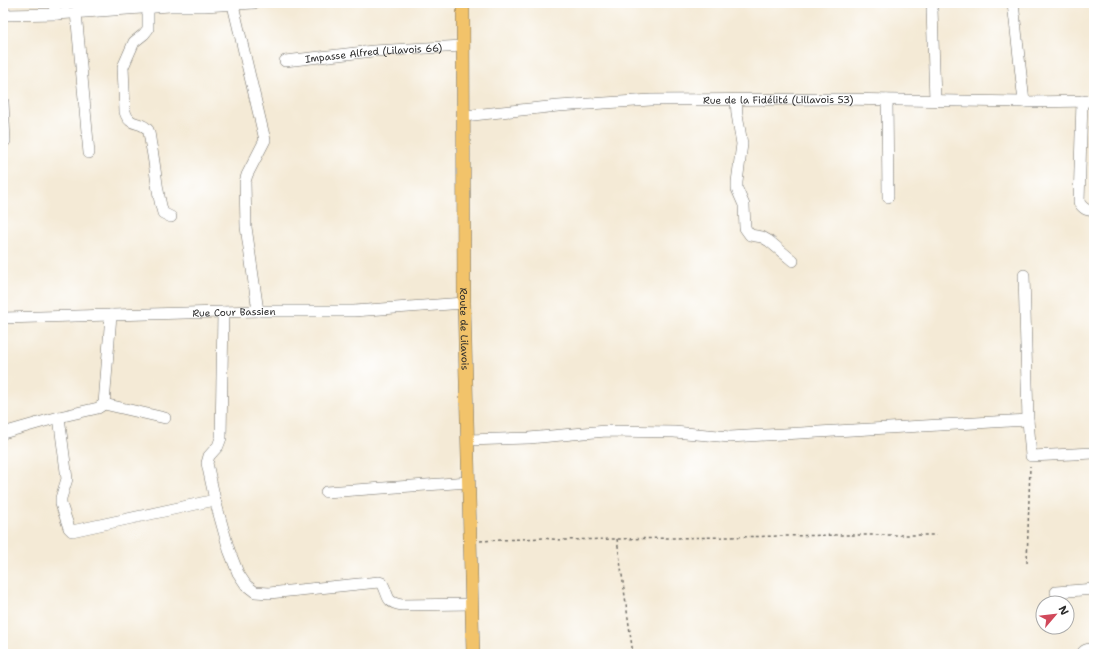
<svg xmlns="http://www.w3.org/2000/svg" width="1097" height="657" viewBox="0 0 1097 657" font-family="'Shantell Sans',sans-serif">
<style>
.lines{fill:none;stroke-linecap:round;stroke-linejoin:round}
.minor-casing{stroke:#716e67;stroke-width:12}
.major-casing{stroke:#716e67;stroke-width:14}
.path{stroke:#716e67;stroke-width:1.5;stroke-dasharray:3 3;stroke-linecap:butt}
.minor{stroke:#fff;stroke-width:11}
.major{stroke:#f2c36a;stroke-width:13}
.labels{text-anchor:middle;stroke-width:3;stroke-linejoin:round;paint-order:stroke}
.street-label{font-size:10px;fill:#2b2b2b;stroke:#fff}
</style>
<rect width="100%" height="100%" fill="#fff"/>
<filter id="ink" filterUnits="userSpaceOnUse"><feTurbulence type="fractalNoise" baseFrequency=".025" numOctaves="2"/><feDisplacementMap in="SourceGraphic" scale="8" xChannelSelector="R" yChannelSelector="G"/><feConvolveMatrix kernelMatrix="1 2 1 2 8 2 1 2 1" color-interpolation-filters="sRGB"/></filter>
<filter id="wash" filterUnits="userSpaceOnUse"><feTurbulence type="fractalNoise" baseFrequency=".012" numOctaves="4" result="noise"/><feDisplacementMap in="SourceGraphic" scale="16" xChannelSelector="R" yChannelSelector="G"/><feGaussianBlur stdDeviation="0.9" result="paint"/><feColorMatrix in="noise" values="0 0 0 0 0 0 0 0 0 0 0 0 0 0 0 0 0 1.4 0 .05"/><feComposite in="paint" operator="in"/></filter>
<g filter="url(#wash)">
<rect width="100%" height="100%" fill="#f4ead6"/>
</g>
<g filter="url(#ink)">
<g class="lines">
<defs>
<g id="minor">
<path d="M53,3l4,11 113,-8h34l50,-3"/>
<path d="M148,3v26l-4,5 -10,8 -11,25 2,45c5,16 16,8 23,18 2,4 2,11 3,15 5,22 5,46 12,68l8,4"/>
<path d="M1013,3l11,99"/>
<path d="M233,5l32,135 -18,35 -2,7 1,45 12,84"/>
<path d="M932,9l3,91"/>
<path d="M76,12l13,141"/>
<path d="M3,17l2,-2 52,-1"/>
<path id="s1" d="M285,61l88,-10 90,-5"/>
<path d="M736,100l1,14 5,30 -5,38v7l7,16 1,23 5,7 12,2 7,4 24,20"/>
<path d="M887,100l1,97"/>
<path d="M1082,101l-3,101c4,7 7,8 15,9"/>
<path d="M3,102l2,39"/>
<path id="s2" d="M464,116l94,-10 93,-6 187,-1 186,3 70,-1"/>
<path d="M1024,275l4,145 3,36 63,-3"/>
<path d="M223,312l-2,126 -3,8 -9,10 -2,7 8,37 14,50 9,23 8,12 9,7 14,1 110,-11 3,1c8,13 2,19 20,22l70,-1"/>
<path id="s3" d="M3,318l255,-7h96l110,-8"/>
<path d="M104,404l61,14"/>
<path d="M59,417l8,62 -6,19v6l8,24 3,3 143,-31"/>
<path d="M3,433l56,-16 39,-9 6,-4 7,-89"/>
<path d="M468,440l61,-2 77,-7 68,1 56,5 298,-17"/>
<path d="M326,492l143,-10"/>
<path d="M1056,592l38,-3"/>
<path d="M1082,654c2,-5 7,-5 12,-6"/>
</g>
<g id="major">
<path id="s4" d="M463,3l1,300 9,351"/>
</g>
</defs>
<use href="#minor" class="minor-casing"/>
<use href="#major" class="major-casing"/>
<g class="path">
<path d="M617,539l16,115"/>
<path d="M480,541l63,-3 18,2 277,-5h99"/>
<path d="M1027,563l3,-97"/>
</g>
<use href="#minor" class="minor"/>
<use href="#major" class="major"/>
</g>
</g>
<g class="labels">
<g class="street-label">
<text dy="4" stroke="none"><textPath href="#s1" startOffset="89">Impasse Alfred (Lilavois 66)</textPath></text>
<text dy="4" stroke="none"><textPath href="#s2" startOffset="315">Rue de la Fidélité (Lillavois 53)</textPath></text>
<text dy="4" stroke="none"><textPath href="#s3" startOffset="231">Rue Cour Bassien</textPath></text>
<text dy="4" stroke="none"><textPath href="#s4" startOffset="326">Route de Lilavois</textPath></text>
</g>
</g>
<rect width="1097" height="657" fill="none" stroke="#fff" stroke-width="16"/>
<g transform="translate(1055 615) rotate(62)"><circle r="19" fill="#ffffff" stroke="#aaaaaa"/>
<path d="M0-3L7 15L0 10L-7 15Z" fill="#d1495b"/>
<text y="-6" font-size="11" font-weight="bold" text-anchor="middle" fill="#2b2b2b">N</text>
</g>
</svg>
